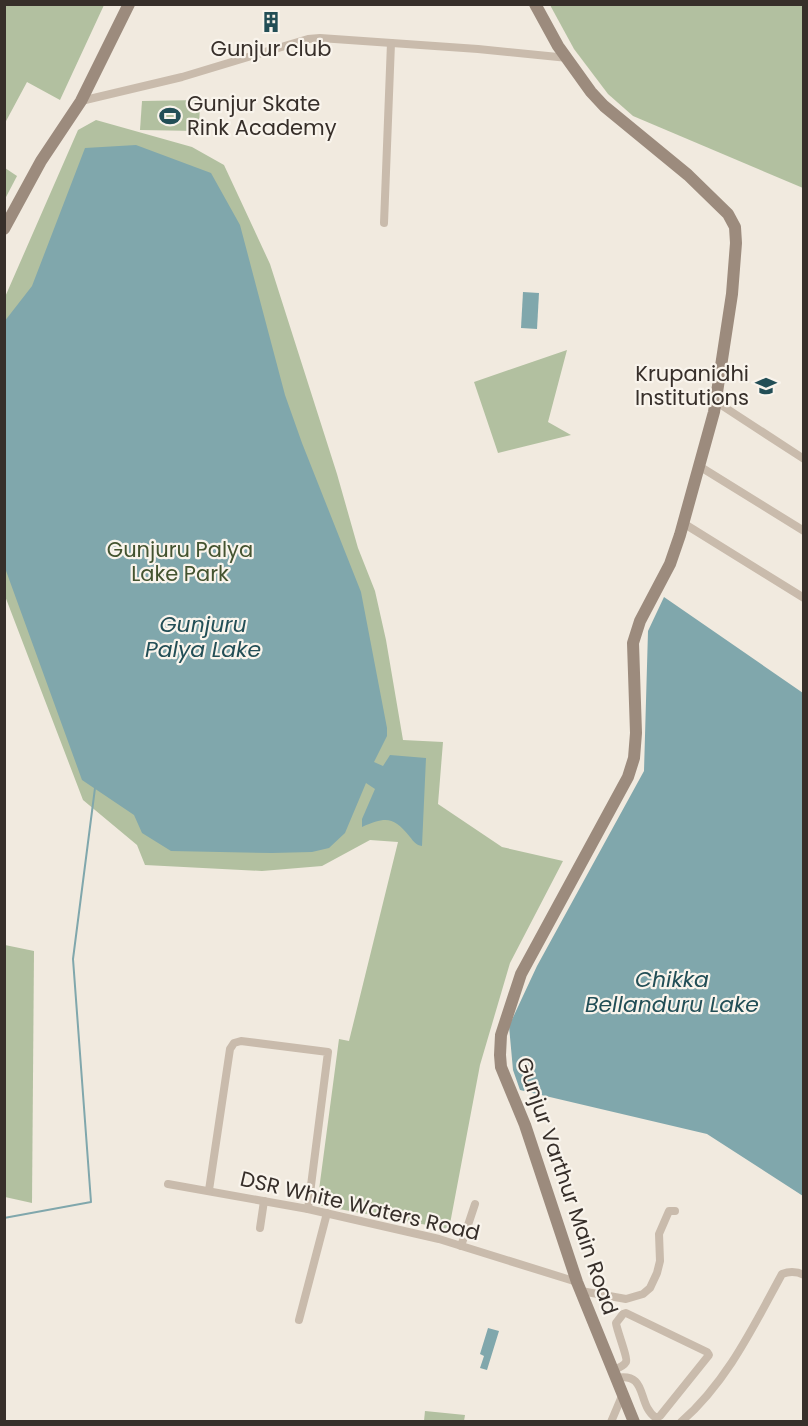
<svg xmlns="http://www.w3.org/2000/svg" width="808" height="1426" viewBox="0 0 808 1426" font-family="Poppins,sans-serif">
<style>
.green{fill:#b2c0a0}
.water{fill:#80a7ac}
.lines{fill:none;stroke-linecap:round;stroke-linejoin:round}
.stream{stroke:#80a7ac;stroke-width:2}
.street{stroke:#c9bbac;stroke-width:8}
.secondary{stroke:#9c8b7d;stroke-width:12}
.labels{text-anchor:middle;stroke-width:4.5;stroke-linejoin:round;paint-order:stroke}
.poi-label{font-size:21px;fill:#372f2a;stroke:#f9f4ec}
.park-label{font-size:21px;fill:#445430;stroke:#f9f4ec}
.street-label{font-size:21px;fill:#372f2a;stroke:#f9f4ec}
.water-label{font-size:22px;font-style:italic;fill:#224e56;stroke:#f9f4ec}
</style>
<rect width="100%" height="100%" fill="#f1eadf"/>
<g class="green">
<path d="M5,4l99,1 -44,95 -33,-18 -22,41z"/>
<path d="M550,5h253v183l-170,-72 -25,-22 -34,-45z"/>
<path d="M200,100l-1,31 -59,-1 2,-29z"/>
<path d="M96,120l96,27 32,18 46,99 67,210 21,74 17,43 11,49 17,100 40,2 -5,62 64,43 61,14 -53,102 -30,102 -31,164 -132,-24 22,-166 10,2 49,-199 -28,-2 -48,26 -60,5 -117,-6 -8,-20 -54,-45 -78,-204v-299l73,-167z"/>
<path d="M5,168l12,8 -12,23z"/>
<path d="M567,350l-19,72 23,13 -73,18 -24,-71z"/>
<path d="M5,945l29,6 -2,252 -27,-6z"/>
<path d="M425,1411l40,4 -1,6h-40z"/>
</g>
<g class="water">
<path d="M136,145l75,28 29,52 45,170 17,48 59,149 26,136v8l-13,26 9,4 7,-11 36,3 -4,88c-6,-1 -8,-4 -12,-9 -17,-21 -24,-20 -48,-10v-8l13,-30 -9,-6 -21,50 -16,15 -17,4 -40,1 -101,-2 -29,-18 -8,-18 -52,-35 -77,-212 -1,-246 28,-36 53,-138z"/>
<path d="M523,292l16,1 -2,36 -16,-1z"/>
<path d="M664,597l139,96v503l-96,-62 -187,-44 -7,-20 -4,-44 28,-60 107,-195 4,-140z"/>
<path d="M488,1328l11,3 -12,39 -7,-2 4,-12 -4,-2z"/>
</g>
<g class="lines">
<path class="stream" d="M4,1218l87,-16 -18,-243 22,-171"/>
<g class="street">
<path d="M81,101l101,-24 126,-38 12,-1 158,11 90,9"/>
<path d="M384,223l7,-180"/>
<path d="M715,401l89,58"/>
<path d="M699,466l105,65"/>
<path d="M683,523l121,75"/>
<path d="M168,1184l140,25 131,30 138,43"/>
<path d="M209,1190l21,-141 4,-6 7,-2 87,11 -20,157"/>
<path d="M260,1228l4,-27"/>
<path d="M461,1246l14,-42"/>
<path d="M581,1291l45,8 17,-5 7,-6 7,-15 3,-12 -1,-27 10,-23h6"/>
<path d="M299,1320l28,-107"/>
<path d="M613,1370c5,-2 10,-3 13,-8 2,-4 -9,-31 -10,-39l7,-9 3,-1 81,39 2,3 -49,61 -4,2c-20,-14 -7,-46 -40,-40"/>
<path d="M611,1422l11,-26"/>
<path d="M681,1422c46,-40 72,-95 101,-148 8,-3 14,-3 22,1"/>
</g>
<g class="secondary">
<path d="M535,4l23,42 33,46 13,14 84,69 40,39 7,13 1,16 -4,51 -18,118 -34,123 -10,29 -30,57 -7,22 3,90 -2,25 -6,19 -107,197 -20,61 -1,20 1,12 24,58 52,157 57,140"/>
<path d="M4,229l37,-68 40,-60 48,-97"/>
</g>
</g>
<defs>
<symbol id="building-bare" viewBox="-9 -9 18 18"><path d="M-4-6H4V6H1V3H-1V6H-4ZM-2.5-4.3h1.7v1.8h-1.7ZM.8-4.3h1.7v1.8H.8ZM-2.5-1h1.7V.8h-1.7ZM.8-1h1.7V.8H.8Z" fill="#224e56" stroke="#f9f4ec" stroke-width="2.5" paint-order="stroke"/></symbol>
<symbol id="stadium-bare" viewBox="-9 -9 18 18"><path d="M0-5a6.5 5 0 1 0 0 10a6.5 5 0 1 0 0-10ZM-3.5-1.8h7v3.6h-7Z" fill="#224e56" stroke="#f9f4ec" stroke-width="2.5" paint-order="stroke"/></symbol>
<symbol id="university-bare" viewBox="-9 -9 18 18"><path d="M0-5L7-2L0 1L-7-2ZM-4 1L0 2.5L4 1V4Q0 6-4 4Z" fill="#224e56" stroke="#f9f4ec" stroke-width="2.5" paint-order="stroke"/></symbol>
</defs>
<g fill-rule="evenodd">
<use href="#building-bare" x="256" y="7" width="30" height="30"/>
<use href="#stadium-bare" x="155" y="101" width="30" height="30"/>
<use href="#university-bare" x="751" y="371" width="30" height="30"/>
</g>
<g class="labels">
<g class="poi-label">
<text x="271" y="56">Gunjur club</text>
<text x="187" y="111" text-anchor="start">Gunjur Skate<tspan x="187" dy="24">Rink Academy</tspan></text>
<text x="749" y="381" text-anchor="end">Krupanidhi<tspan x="749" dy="24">Institutions</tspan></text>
</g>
<g class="park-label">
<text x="180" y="557">Gunjuru Palya<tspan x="180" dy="24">Lake Park</tspan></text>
</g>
<g class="street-label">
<text transform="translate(567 1186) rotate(71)" y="7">Gunjur Varthur Main Road</text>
<text transform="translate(360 1206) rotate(13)" y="7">DSR White Waters Road</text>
</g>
<g class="water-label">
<text x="203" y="632">Gunjuru<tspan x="203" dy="25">Palya Lake</tspan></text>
<text x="672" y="987">Chikka<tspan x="672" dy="25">Bellanduru Lake</tspan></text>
</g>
</g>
<rect width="808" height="1426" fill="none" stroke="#372f2a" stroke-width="12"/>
</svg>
